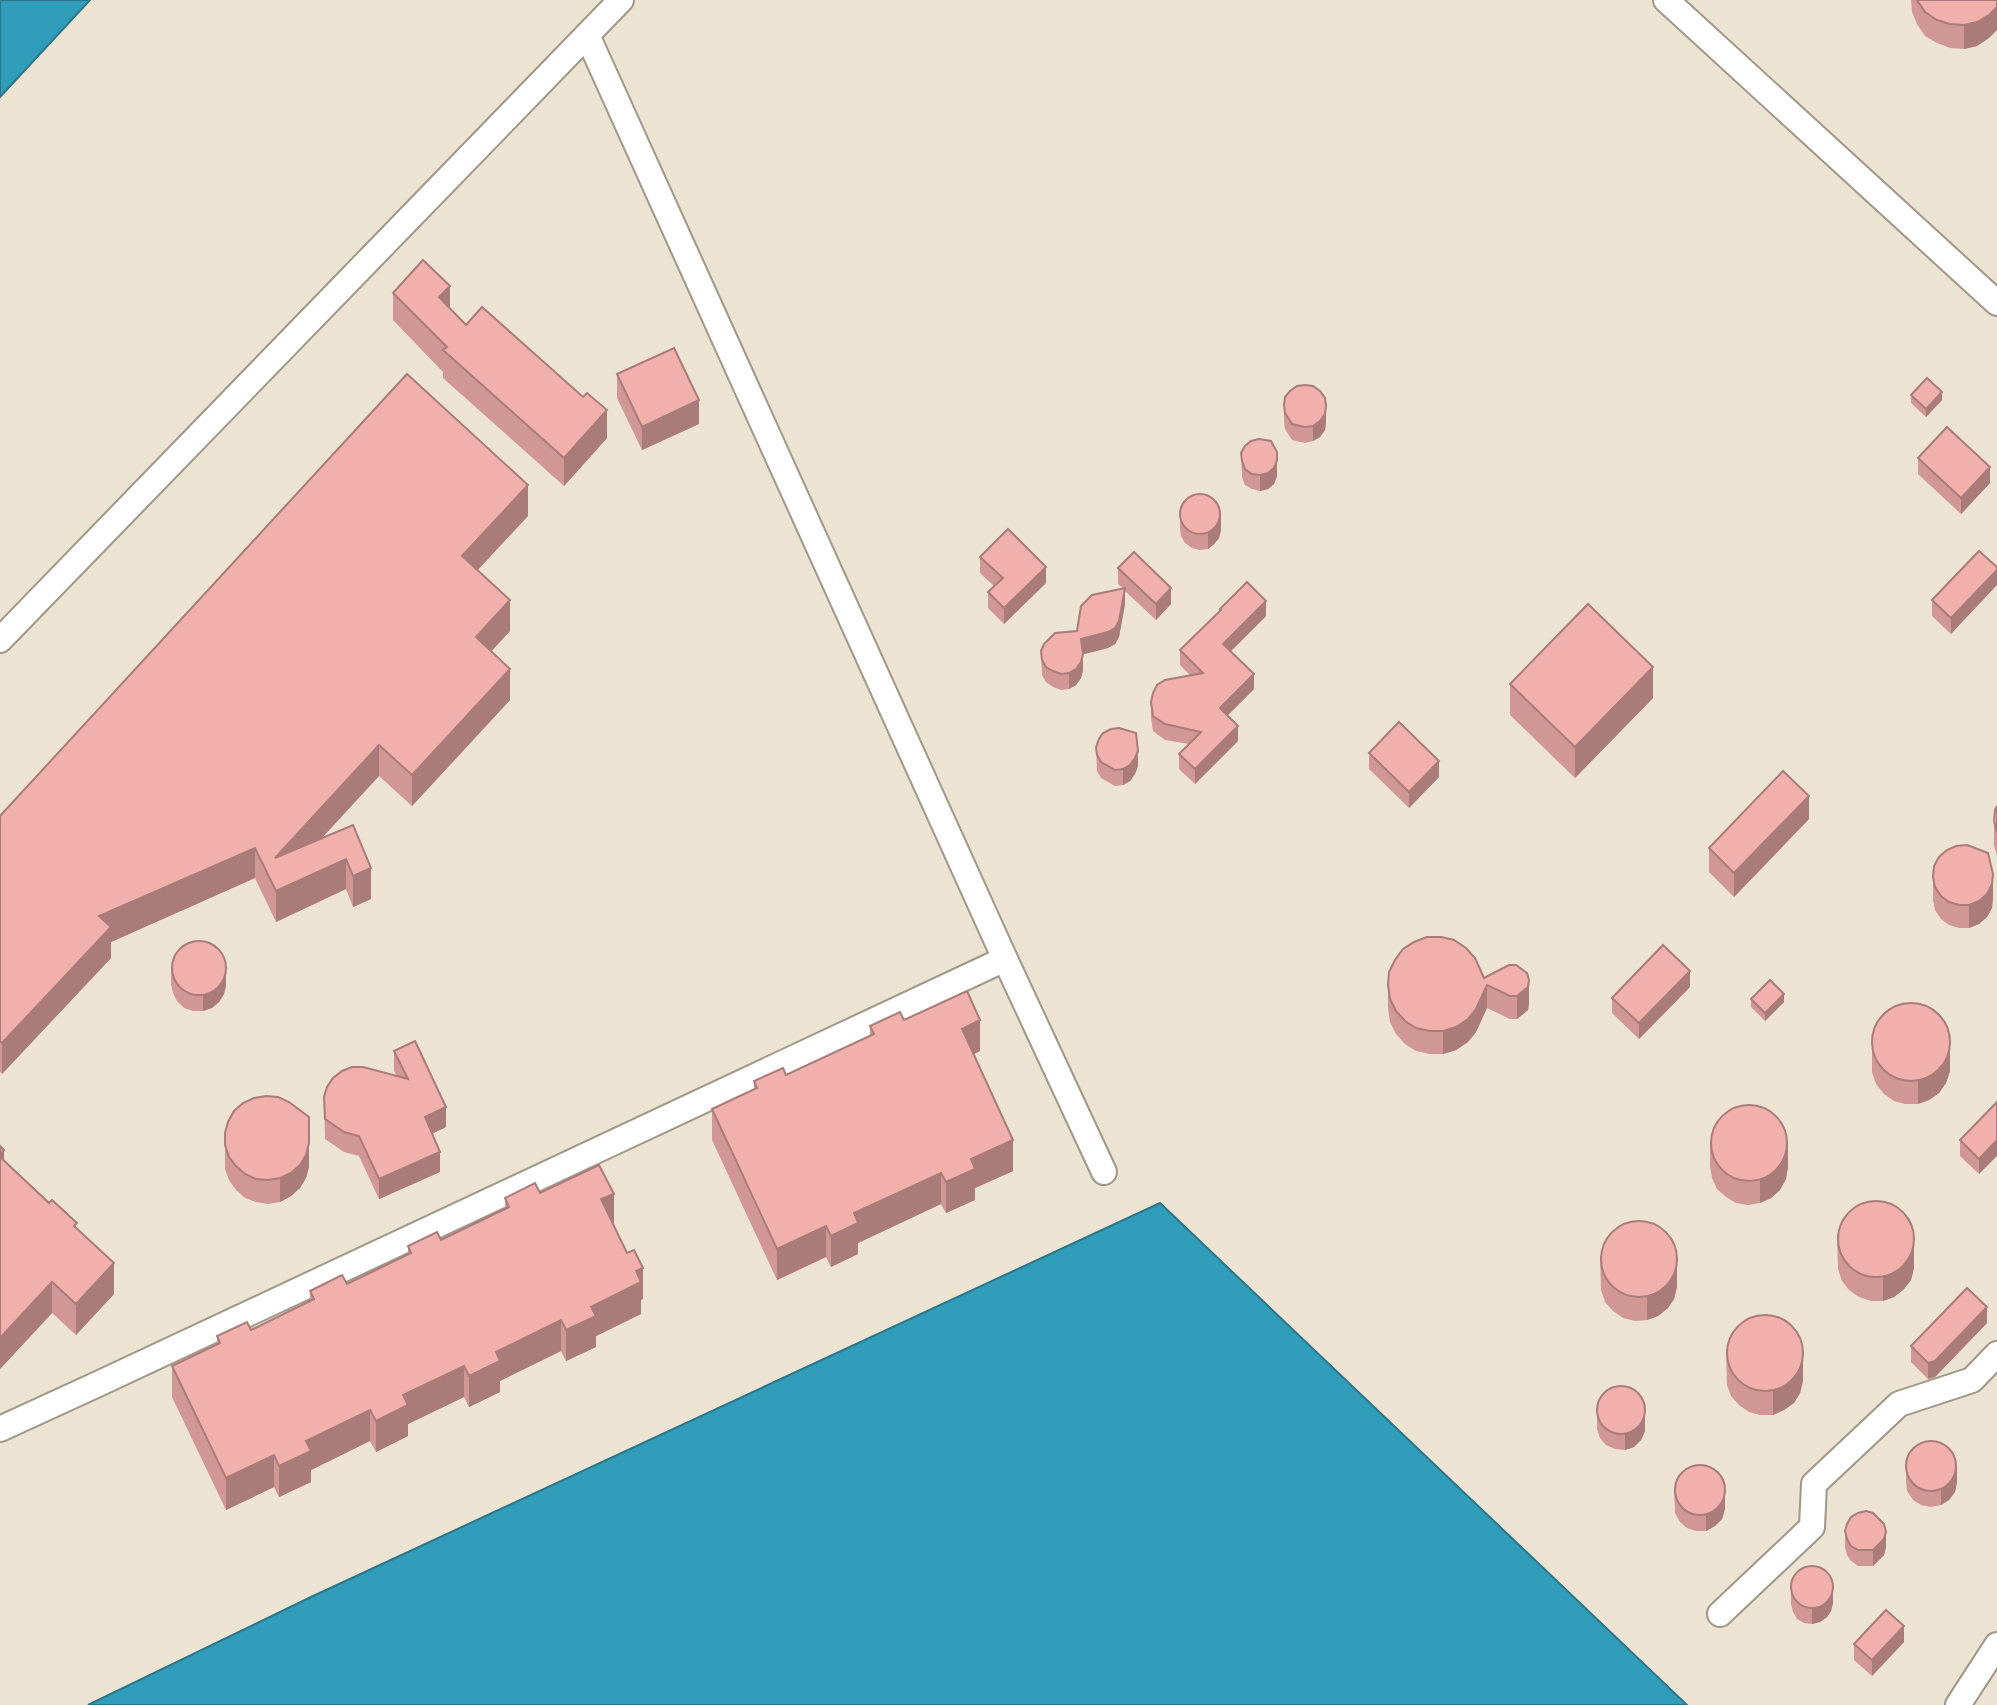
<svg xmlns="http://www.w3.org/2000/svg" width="1997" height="1705" viewBox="0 0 1997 1705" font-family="Raleway,sans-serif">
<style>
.water{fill:#309eba;stroke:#2a7688;stroke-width:2}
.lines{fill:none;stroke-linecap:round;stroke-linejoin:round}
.minor-casing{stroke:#9f9787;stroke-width:28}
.minor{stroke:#fff;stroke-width:24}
.wall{fill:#d09795}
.shaded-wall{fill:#a97b79}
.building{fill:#f2b0ad;stroke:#a97b79;stroke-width:2}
</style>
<rect width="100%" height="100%" fill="#ece3d2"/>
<g class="water">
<path d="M0,0h90l-90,97z"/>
<path d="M1160,1203l527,502h-1599l223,-108z"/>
</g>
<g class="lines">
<defs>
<g id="minor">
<path d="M1666,0l331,303"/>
<path d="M587,35l418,924 99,213"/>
<path d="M0,640l621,-640"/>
<path d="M0,1429l98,-45 907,-425"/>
<path d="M1720,1614l92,-87 2,-43 85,-80 73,-24 25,-26"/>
<path d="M1958,1705l39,-60"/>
</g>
</defs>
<use href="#minor" class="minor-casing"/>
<use href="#minor" class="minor"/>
</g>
<g class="wall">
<path d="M1911,0h86l-8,38 -12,8 -13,3 -14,-1 -13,-5 -12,-7 -8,-12 -5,-12z"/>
<path d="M393,293l57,15 16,17 141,113 -43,48 -121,-108v-6l-50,-52z"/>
<path d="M617,374l82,50 -57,26 -25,-52z"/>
<path d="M1911,395l31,5 -16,17 -15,-14z"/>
<path d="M1284,405l42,17 -1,8 -5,7 -7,4 -8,2 -13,-3 -7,-11 -1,-8z"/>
<path d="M1241,453l36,23 -3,8 -6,5 -8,2 -8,-2 -7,-4 -3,-8z"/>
<path d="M1918,458l72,25 -29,31 -43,-40z"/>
<path d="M1180,513l41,17 -2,8 -5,6 -6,5 -8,1 -8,-2 -7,-5 -4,-7 -1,-7z"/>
<path d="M528,516l-51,54 33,61 -19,20 19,49 -98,106 -33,-30 -58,62 32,-13 18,74 -18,8 -7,-18 -70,33 -21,-44 -144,64v16l-109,116 -2,-2v-256z"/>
<path d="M980,557l66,26 -42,41 -16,-16v-16l6,-6 -14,-13z"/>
<path d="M1997,567l-46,67 -19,-18v-16z"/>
<path d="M1118,568l53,36 -15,16 -31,-29v13l-6,33 -4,7 -7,4 -25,6v16l-2,8 -5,7 -7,4 -8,1 -8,-3 -7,-5 -4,-7 -1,-24 36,-20 46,-43 -5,-4z"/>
<path d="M1220,609l46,7 -36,36 24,37 -26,26 10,26 -43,43 -16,-15v-15l10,-10 -24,-4 -12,-9 -2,-13v-16l40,-26 -11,-11v-15l40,-38z"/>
<path d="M1510,684l143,14 -78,80 -65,-63z"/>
<path d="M1096,747l42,19 -3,8 -5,7 -7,4 -8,1 -14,-8 -4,-7z"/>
<path d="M1369,753l70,24 -30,31 -40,-39z"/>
<path d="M1997,806v50l-3,-11v-24z"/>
<path d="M1809,819l-75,78 -25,-25v-24z"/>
<path d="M1933,877l60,21 -1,10 -5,9 -8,7 -10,4h-10l-10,-3 -8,-6 -6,-9 -2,-10z"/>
<path d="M171,968l55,17 -2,9 -5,8 -7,6 -9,3h-10l-9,-3 -7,-7 -4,-8 -2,-9z"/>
<path d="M1484,978l45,25 -1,7 -11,9h-7l-23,-11 -11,24 -8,10 -12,8 -13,4h-13l-14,-3 -11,-7 -9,-10 -6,-12 -2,-14v-23z"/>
<path d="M1690,987l-51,52 -27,-26v-15z"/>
<path d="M1751,999l33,3 -19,19 -14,-14z"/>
<path d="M904,1020l76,31 -6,3 39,117 -38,17v12l-29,13 -5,-9 -83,39v11l-27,13 -5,-10 -49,23 -65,-140v-31l42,-19v-9l32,-6 84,-39v-10z"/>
<path d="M1872,1036l78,35 -4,12 -7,10 -10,7 -11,4h-13l-11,-3 -10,-7 -8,-10 -4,-12z"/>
<path d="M394,1051l52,76 -14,7 8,38 -61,27 -20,-43 -15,-4 -19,-13 -1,-42 73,-21 -3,-5z"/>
<path d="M1997,1102l-18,72 -19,-18v-16z"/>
<path d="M225,1133l84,34 -3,11 -6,10 -9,8 -11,6 -12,2 -12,-2 -11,-4 -9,-8 -7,-10 -4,-11z"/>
<path d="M1710,1142l78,25 -2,12 -6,11 -9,8 -11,5 -12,2 -12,-2 -10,-6 -9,-8 -5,-11 -2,-12z"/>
<path d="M0,1146l4,14 73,68 37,66 -38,41 -24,-22 -52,56z"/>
<path d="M540,1193l73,32 30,74 -2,1v14l-45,22v11l-30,14 -5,-10 -61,30v11l-31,15 -5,-10 -56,27v12l-32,16 -6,-11 -59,29v12l-32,15 -5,-10 -48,23 -54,-113v-31l45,-21v-9l34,-6 59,-29v-10l37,-7 61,-29v-9l33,-6 64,-31v-11z"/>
<path d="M1837,1234l77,34 -3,12 -7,9 -10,8 -11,4h-12l-12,-4 -10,-7 -7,-9 -4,-12z"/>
<path d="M1600,1255l77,32 -3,12 -6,9 -10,8 -11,4 -12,1 -12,-3 -10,-7 -8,-9 -4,-12z"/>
<path d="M1987,1323l-52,54 -7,2 -17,-17v-16z"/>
<path d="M1726,1349l77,32 -3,12 -6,10 -10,7 -11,5h-13l-11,-3 -10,-7 -8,-9 -4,-11z"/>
<path d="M1597,1404l48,18v9l-4,9 -7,7 -9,3 -10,-1 -9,-4 -6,-7 -3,-9z"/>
<path d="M1906,1465l51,17 -2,10 -6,8 -8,5 -10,2 -10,-2 -8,-5 -6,-9 -1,-10z"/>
<path d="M1674,1487l51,22 -3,10 -7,7 -9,5h-10l-9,-3 -7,-6 -5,-9z"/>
<path d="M1845,1531l41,16 -2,8 -11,11h-15l-7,-5 -4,-6 -2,-8z"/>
<path d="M1791,1588l42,15 -2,8 -4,6 -7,5 -8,2 -8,-1 -7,-4 -4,-7 -2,-8z"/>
<path d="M1904,1642l-32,34 -18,-16v-16z"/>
</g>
<g class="shaded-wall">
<path d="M1997,7v23l-8,8 -12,8 -13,3v-24z"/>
<path d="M450,286v28l-11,-17z"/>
<path d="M1942,392v8l-16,17v-8z"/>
<path d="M699,400v24l-57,26v-23z"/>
<path d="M1326,406v16l-1,8 -5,7 -7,4v-15z"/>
<path d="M607,410v28l-43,48v-28z"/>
<path d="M1277,460v16l-3,8 -6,5 -8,2v-16z"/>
<path d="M1990,467v16l-29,31v-16z"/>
<path d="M528,485v31l-66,71v-31z"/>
<path d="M1221,514v16l-2,8 -5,6 -6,5v-16z"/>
<path d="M1046,567v16l-42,41v-16z"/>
<path d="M1997,570v15l-46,49v-16z"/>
<path d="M1125,588v16l-6,33 -4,7 -7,4 -27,7v-16z"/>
<path d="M1171,588v16l-15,16v-16z"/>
<path d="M510,600v31l-34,37v-31z"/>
<path d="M1266,601v15l-43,43v-15z"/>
<path d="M1083,654v16l-2,8 -5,7 -7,4v-16z"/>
<path d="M1653,667v31l-78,80v-31z"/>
<path d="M510,669v31l-98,106v-31z"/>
<path d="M1254,674v15l-34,34v-15z"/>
<path d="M1238,726v15l-43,43v-15z"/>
<path d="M379,745v31l-104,113v-31z"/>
<path d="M1138,751v15l-3,8 -5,7 -7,4v-16z"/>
<path d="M1439,761v16l-30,31v-16z"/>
<path d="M1809,796v23l-75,78v-24z"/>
<path d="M255,848v30l-144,64v16l-109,116v-31l97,-127z"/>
<path d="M346,859v30l-70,33v-31z"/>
<path d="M371,868v31l-18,8v-31z"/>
<path d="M1993,874v24l-1,10 -5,9 -8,7 -10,4v-23z"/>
<path d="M226,969v16l-2,9 -5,8 -7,6 -9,3v-16z"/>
<path d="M1690,971v16l-51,52v-16z"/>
<path d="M1529,980v23l-1,7 -11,9v-23z"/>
<path d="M1487,985v23l-11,24 -8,10 -12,8 -13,4v-23z"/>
<path d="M1784,994v8l-19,19v-8z"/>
<path d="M980,1020v31l-18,9v-31z"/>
<path d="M1950,1047v24l-4,12 -7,10 -10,7 -11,4v-23z"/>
<path d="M446,1107v20l-21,10v-20z"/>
<path d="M1013,1140v31l-38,17v12l-29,13v-31l25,-23z"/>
<path d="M1997,1140v16l-18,18v-15z"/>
<path d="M309,1143v24l-3,11 -6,10 -9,8 -11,6v-24z"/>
<path d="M1788,1144v23l-2,12 -6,11 -9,8 -11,5v-23z"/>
<path d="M4,1150v31l-4,4v-31z"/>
<path d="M440,1152v20l-61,27v-20z"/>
<path d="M941,1173v31l-83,39v11l-27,13v-31l23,-23z"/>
<path d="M614,1194v31l-13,-26z"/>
<path d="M826,1226v31l-49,23v-31z"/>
<path d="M1914,1245v23l-3,12 -7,9 -10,8 -11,4v-24z"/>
<path d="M114,1263v31l-38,41v-31z"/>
<path d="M1677,1263v24l-3,12 -6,9 -10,8 -11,4v-23z"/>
<path d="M643,1268v31l-2,1v14l-45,22v11l-30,14v-31l25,-23 45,-36z"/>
<path d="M52,1282v31l-52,56v-31z"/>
<path d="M1987,1307v16l-52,54 -7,2v-16z"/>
<path d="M561,1320v31l-61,30v11l-31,15v-31l27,-24z"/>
<path d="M1803,1357v24l-3,12 -6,10 -10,7 -11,5v-24z"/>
<path d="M464,1366v31l-56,27v12l-32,16v-31l27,-26z"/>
<path d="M1645,1406v25l-4,9 -7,7 -9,3v-16z"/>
<path d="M370,1410v31l-59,29v12l-32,15v-31l27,-25z"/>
<path d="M274,1455v32l-48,23v-32z"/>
<path d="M1957,1466v16l-2,10 -6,8 -8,5v-15z"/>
<path d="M1725,1493v16l-3,10 -7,7 -9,5v-16z"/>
<path d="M1886,1532v15l-2,8 -11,11v-16z"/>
<path d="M1833,1587v16l-2,8 -4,6 -7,5 -8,2v-16z"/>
<path d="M1904,1626v16l-32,34v-16z"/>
</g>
<g class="building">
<path d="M1917,0h80v7l-8,8 -12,7 -13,3 -14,-1 -13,-4 -12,-8z"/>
<path d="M423,260l27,26 -11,11 27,28 16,-18 101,90 4,-4 20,17 -43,48 -121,-108 4,-3 -54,-54z"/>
<path d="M674,348l25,52 -57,27 -25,-53z"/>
<path d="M407,374l121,111 -66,71 48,44 -34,37 34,32 -98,106 -33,-30 -104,113 78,-33 18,43 -18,8 -7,-17 -70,32 -21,-43 -156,68 12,11 -109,116 -2,-2v-225z"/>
<path d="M1927,378l15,14 -16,17 -15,-14z"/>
<path d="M1305,385l8,1 7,5 5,7 1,8 -1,8 -5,7 -7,5 -8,1 -13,-3 -7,-11 -1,-8 1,-8 5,-6 7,-5z"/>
<path d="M1947,427l43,40 -29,31 -43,-40z"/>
<path d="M1259,439l12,2 6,11v8l-3,8 -6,5 -8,2 -8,-1 -7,-5 -3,-8 -1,-8 4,-7 6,-5z"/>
<circle cx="1200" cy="514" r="20"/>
<path d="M1008,529l38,38 -42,41 -16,-16 15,-14 -23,-21z"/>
<path d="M1979,551l18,16v3l-46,48 -19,-18z"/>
<path d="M1134,552l37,36 -15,16 -38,-36z"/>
<path d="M1247,582l19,19 -43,43 31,30 -34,34 18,18 -43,43 -16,-15 22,-22 -36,-8 -12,-8 -2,-14 2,-9 4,-8 8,-5 38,-7 -23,-23 41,-40 -1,-1z"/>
<path d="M1125,588l-6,33 -4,7 -7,4 -27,7 2,15 -2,8 -5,7 -7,4 -8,1 -8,-3 -7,-4 -4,-7 -1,-9 3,-7 11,-11 22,-2 4,-25 11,-11z"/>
<path d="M1588,604l65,63 -78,80 -65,-63z"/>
<path d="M1399,722l40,39 -30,31 -40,-39z"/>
<path d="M1119,728l17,5 2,18 -3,7 -5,7 -7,4 -8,1 -14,-8 -4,-7 -1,-8 3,-8 4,-6 8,-4z"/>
<path d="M1783,771l26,25 -75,77 -25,-25z"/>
<path d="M1997,806v26l-3,-11 1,-11z"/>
<path d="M1967,845l21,8 5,21 -1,10 -5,10 -8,7 -10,4h-10l-10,-3 -8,-6 -6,-9 -2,-10 1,-11 5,-9 8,-7 9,-4z"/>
<path d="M1427,937h14l13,3 12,8 9,10 9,20 25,-13h7l11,8 2,7 -1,7 -11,9h-7l-23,-11 -11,24 -8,10 -12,8 -13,4h-13l-14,-3 -11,-7 -9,-10 -6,-12 -2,-14 1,-13 6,-12 8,-11 11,-7z"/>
<circle cx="199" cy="968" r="27"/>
<path d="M1663,945l27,26 -51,52 -27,-25z"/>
<path d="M1770,980l14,14 -19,19 -14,-14z"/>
<path d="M967,991l13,29 -18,9 51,111 -42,19 4,10 -29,13 -5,-9 -87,40 4,10 -27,13 -5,-10 -49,23 -65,-140 45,-21 -3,-7 29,-13 3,7 88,-41 -4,-8 30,-14 4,8z"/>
<circle cx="1911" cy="1042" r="39"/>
<path d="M415,1041l31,66 -21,10 15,35 -61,27 -20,-43 -15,-4 -19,-13 -1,-22 3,-10 6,-9 9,-7 10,-4h11l45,12 -14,-28z"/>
<path d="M266,1096l12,1 11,5 20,15v26l-3,12 -6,10 -9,8 -11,5 -12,2 -12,-1 -11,-5 -9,-8 -7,-9 -4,-12v-12l3,-11 6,-11 9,-8 11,-5z"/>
<path d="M1997,1102v38l-18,19 -19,-19z"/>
<circle cx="1749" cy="1143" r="38"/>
<path d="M0,1146l4,4 -4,4z"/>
<path d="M0,1157l49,46 3,-3 25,23 -3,3 40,37 -38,41 -24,-22 -52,56z"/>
<path d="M599,1165l15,29 -13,5 26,54 7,-3 9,18 -7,3 5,11 -50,25 5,9 -30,14 -5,-10 -65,32 4,9 -31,15 -5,-10 -61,29 5,10 -32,16 -6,-11 -64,31 5,10 -32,15 -5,-11 -48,23 -54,-112 48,-23 -3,-7 30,-14 4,8 63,-31 -4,-8 32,-16 5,9 64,-31 -3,-7 29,-14 4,8 68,-33 -4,-9 30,-15 5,10z"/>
<circle cx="1876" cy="1239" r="38"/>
<circle cx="1639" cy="1259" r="38"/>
<path d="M1967,1288l20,19 -52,54 -7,2 -17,-17z"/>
<circle cx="1765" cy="1353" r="38"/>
<circle cx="1621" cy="1410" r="24"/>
<circle cx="1931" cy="1466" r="25"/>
<circle cx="1700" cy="1490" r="25"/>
<path d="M1866,1511l7,2 11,11 2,8 -2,7 -11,11h-15l-7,-4 -4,-7 -2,-8 2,-7 4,-7 7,-4z"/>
<circle cx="1812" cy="1587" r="21"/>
<path d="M1886,1610l18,16 -32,34 -18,-16z"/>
</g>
</svg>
